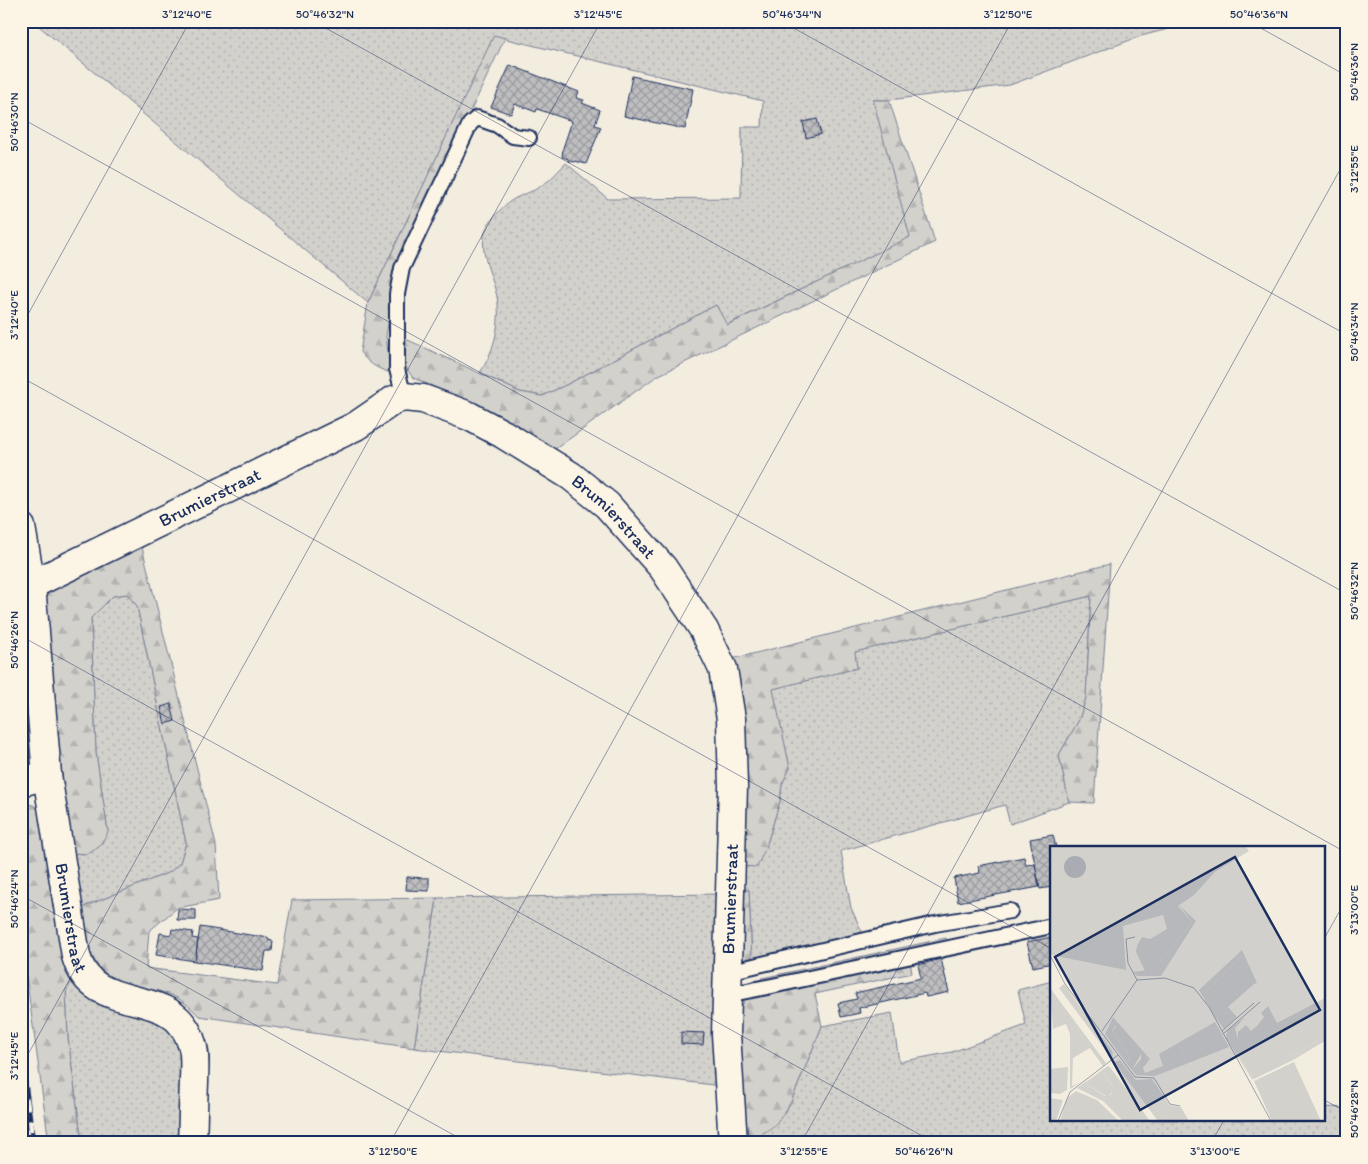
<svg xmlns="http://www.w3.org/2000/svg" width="1368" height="1164" viewBox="0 0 1368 1164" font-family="Itim,sans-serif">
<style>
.grass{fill:url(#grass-dots);stroke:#778095}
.forest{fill:url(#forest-firs);stroke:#778095}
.building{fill:url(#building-cross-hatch);stroke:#1b2f5e}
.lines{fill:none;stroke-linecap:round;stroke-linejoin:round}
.service-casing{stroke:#1b2f5e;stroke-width:18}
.minor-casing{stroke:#1b2f5e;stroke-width:31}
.service{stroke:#fcf5e5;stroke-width:14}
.minor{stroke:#fcf5e5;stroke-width:28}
.rail-casing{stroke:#1b2f5e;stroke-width:5.5}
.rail{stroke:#fcf5e5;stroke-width:4;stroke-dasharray:11;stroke-linecap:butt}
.ticks{fill:none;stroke:#1b2f5e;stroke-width:1;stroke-opacity:0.45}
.labels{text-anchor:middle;stroke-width:4;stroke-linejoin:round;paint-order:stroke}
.street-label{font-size:18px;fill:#1b2f5e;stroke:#fcf5e5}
.inset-road{fill:none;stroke:#9da1ac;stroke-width:1}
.view{fill:#1b2f5e;fill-opacity:0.15;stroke:#1b2f5e;stroke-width:2.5}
.inset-edge{fill:none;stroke:#1b2f5e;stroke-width:2.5}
.neatline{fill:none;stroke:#1b2f5e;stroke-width:2}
.ticks-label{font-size:12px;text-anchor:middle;fill:#1b2f5e}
</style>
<defs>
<pattern id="grass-dots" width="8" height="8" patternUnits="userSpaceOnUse" patternTransform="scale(1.25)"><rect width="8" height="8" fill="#d3d1cc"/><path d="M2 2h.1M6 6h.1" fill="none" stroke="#b5b4b2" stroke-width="1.8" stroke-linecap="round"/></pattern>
<pattern id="forest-firs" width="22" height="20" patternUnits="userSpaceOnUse" patternTransform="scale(1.25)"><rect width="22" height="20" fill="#d3d1cc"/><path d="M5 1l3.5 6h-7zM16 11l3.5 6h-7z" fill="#b5b4b2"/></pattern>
<pattern id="building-cross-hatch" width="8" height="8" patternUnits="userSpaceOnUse" patternTransform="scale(1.25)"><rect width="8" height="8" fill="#bebec0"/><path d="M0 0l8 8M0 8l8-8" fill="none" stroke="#9a9b9f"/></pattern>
</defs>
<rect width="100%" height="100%" fill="#f3ede0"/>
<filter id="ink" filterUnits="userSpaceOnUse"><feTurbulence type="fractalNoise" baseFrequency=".02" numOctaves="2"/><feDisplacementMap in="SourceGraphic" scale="10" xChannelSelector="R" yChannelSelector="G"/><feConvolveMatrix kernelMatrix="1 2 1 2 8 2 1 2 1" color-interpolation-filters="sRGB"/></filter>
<g filter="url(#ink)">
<g class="grass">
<path d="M33,21h1166l-58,15 -131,49 -121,15h-16l38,137 -185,88 -10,-20 -148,79 -26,12 -22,-4 -40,-19c13,-20 20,-45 18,-69 -2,-26 -25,-55 -9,-81 6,-8 16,-19 25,-24 8,-5 19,-7 27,-13 10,-6 17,-15 25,-23l42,36 133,-1 1,-71h20l1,-26 -269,-65 -126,267z"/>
<path d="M127,594l10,12 49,237 -6,20 -10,9 -89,36 -10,-55 17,1 20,-22 -12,-79 -5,-135 22,-22z"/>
<path d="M1091,596l-5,102 -7,22 -20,35 10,47 -59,22 -5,-19 -164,46 10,57 12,26 -111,31 -3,-75h-11l-1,-24 29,-19 14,-46 2,-17 8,-16 -18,-79 85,-21 -3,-16z"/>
<path d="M718,894l3,192 -307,-38 23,-150z"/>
<path d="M75,976l93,46 20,31 -1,90h-105l-14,-105 -2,-47z"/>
<path d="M1052,981v139h272v-13l23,1v35h-595l-1,-4 24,-13 16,-24 31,-76 70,-13 7,49 53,-10 74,-27 -8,-35z"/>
</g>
<g class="forest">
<path d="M494,35l11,3 -108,230 -11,68 3,25 -1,11c-12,-4 -20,-9 -28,-20l8,-49z"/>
<path d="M873,100h16l46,142 -278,134 -106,76 -35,-25 -48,-26 -55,-23 -8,-12 1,-27 114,53 22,4 26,-12 148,-79 11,20 183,-88z"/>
<path d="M140,539l76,306 3,55 -42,8 -28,23 -3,37 131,17 15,-85 145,-2 -23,150 -215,-32c-9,-9 -18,-18 -31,-22 -21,-8 -59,-9 -72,-31 -10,-17 -12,-36 -15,-55l89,-36 10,-9 6,-20 -49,-237 -10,-12 -14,2 -22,22 5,135 12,79 -8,14 -12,8 -17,-1 -29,-244 3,-17z"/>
<path d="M1110,564l-16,239 -25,-1 -10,-47 20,-35 7,-22 5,-102 -236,56 2,16 -84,21 17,79 -8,16 -2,17 -14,46 -9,20 -20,-1 -5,-207z"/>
<path d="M21,593l11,116 -2,33 -9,21z"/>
<path d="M21,803l12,2 11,7 31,164 -9,15 2,47 14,105h-33l-28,-205z"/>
<path d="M738,890h11l3,75 -17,-2z"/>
<path d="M946,938l5,16 -41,8 2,11 -97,21 7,32 -31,76 -16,24 -23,13v4h-13l-5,-117 13,-32 15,-16z"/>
</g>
<g class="building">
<path d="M510,65l69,27 -3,6 8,2 -2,3 18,7 -5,15 6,2 -15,37 -11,-3v1l-7,-1v-2l-6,-2 1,-9 9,-27 -35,-12 -1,3 -21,-8 -4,10 -20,-7z"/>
<path d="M632,76l61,13 -8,40 -61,-13z"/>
<path d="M817,119l4,15 -15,4 -3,-16z"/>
<path d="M171,704l4,17 -10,3 -4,-17z"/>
<path d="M1053,835l3,13h-4v39l-12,2 -10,-50z"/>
<path d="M1024,857l2,8 9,-1 4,23 -81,15 -4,-24 26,-5 -2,-7z"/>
<path d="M407,877l22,1v13l-23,-1z"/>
<path d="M178,909l18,1v10h-19z"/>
<path d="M200,927l69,11 -1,2 5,1 -1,10h-6l-3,20 -68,-10z"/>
<path d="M172,929l21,3 -1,6 6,1 -3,22 -39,-6 4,-22 11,2z"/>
<path d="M1052,937v26l-19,4 -6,-25z"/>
<path d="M941,959l8,33 -23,5 -1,-4 -66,15 1,5 -19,4 -3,-14 19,-4 -2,-6 66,-15 -3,-13z"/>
<path d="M681,1032l23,1 -1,12 -22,-1z"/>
</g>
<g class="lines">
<defs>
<g id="service">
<path d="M404,397l-7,-28v-75l5,-26 68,-144 7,-6 20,7 16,11 16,2"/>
<path d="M728,972l207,-48 75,-13"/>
<path d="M727,995l45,-9 275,-59"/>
</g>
<g id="minor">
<path id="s1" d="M21,527l10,58 16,190 29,181c18,64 97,24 116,88 4,11 2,26 2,38 -1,20 -1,40 -2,61"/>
<path id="s2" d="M31,585l325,-159 38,-26 10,-3 19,2 46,17 34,18 68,42 36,29 56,63 41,62 19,39 8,50 2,67 -7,248 7,109"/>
<path d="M21,782l26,-7"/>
</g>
</defs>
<use href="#service" class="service-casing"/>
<use href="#minor" class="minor-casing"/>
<use href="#service" class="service"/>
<use href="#minor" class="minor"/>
<defs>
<path id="rail" d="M21,1055l12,88"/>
</defs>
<use href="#rail" class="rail-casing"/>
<use href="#rail" class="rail"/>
</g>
</g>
<path class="ticks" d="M313,21l1034,573M781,21l566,314M1248,21l99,55M21,118l1326,735M21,327l169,-306M21,377l1031,572M21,636l914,507M21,895l447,248M1324,939l23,-41M21,1067l580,-1046M1324,1100l23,12M390,1143l622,-1122M801,1143l546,-986M1211,1143l13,-23"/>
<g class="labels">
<g class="street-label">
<text dy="6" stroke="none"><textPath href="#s2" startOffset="199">Brumierstraat</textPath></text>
<text dy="6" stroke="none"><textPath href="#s2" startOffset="664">Brumierstraat</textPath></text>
<text transform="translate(730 899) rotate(-88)" y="6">Brumierstraat</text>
<text dy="6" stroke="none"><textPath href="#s1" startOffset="394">Brumierstraat</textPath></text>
</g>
</g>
<g transform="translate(1050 846)">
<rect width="275" height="275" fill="#f3ede0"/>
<path d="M0,0h195l4,5 -34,21 -21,23 -16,11 14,16 -37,47 -10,2 -9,-19 1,-6 5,-9 8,2 17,-10 -4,-14 -40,11 3,44 -75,-15zM192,110l12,28 -26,23 9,10 -13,12 -9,-12 1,-12 -9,-14zM275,152v37l-30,20 -8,-12 -3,1 9,16 -39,19 -17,-27 1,-20 8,-7 5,6 6,-5 7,-9 -3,-4 7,-7 9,17zM165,176l14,25 -43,17 -8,-21zM67,180l24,28 -9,16 -5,-6 3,-6 -18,-27zM244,216l27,59h-49l-18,-40zM18,221l-1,23 -7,4 -10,-1v-24zM52,224l12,19 -6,8 -22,-13zM102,233l18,26 11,2 8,14h-25l-28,-39v-2zM26,245l21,9 22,21h-59l7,-23zM0,252l13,2 -7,21h-6z" fill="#d3d1cc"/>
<path d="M129,59l17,16 -35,55h-24l-4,-4 22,-3 37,-47zM192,104l15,33 -3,1 -5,-5 -7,-23 -35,35 8,9 3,16 -3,1 -16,-27zM14,138l49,68 -1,7 -53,-71zM0,142l56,75 -3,3 -13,-18 -17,10 -1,28 9,-4 -11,7v-55l-4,-10 -13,5zM63,171l37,42 -7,9 2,5 18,-7 -4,-12 19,-11 8,21 -31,12 -19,-1 -4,-5 9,-11v-5l-26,-28 -3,5 18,27 -3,6 -22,-30zM195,171l-10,11 4,16 -2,8 17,27h-2l-26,-41 1,-8zM275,189v6l-32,19 -9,-16 3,-2 8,13zM70,214l16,20 28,41h-6l-44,-59zM58,220h1l41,55 -28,-1 -19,-19 -26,-13 23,-16 -14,12 19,12 6,-1 2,-8 -11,-17z" fill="#d3d1cc"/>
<path d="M14 21a11 11 0 1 1 22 0a11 11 0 1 1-22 0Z" fill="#a9acb3"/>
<path class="inset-road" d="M85,91l-9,2 2,24 9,17M0,109l15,29 70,93 19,1 16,26 10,2M52,185l35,-51 28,-2 29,10 15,19 62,114M172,185l32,-28M173,188l37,-32M8,275l12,-29 48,-37"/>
<path class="view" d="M185,11l85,153 -180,100 -85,-153z"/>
<rect width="275" height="275" class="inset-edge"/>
</g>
<rect width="1368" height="1164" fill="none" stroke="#fcf5e5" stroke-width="55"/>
<rect x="28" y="28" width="1312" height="1108" class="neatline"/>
<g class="ticks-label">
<text x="187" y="18">3°12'40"E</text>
<text x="325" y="18">50°46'32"N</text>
<text x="598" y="18">3°12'45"E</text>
<text x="792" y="18">50°46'34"N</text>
<text x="1008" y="18">3°12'50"E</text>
<text x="1259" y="18">50°46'36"N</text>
<text transform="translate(1354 72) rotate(-90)" y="4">50°46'36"N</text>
<text transform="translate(14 122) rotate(-90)" y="4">50°46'30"N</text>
<text transform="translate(1354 169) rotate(-90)" y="4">3°12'55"E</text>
<text transform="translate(14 315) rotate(-90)" y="4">3°12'40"E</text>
<text transform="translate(1354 332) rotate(-90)" y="4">50°46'34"N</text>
<text transform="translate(1354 591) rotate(-90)" y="4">50°46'32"N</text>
<text transform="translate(14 640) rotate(-90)" y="4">50°46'26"N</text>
<text transform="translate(14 899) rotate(-90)" y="4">50°46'24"N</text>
<text transform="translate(1354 910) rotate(-90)" y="4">3°13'00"E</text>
<text transform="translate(14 1056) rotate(-90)" y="4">3°12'45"E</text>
<text transform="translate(1354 1109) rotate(-90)" y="4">50°46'28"N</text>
<text x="393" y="1155">3°12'50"E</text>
<text x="804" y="1155">3°12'55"E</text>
<text x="924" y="1155">50°46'26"N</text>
<text x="1215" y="1155">3°13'00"E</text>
</g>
</svg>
